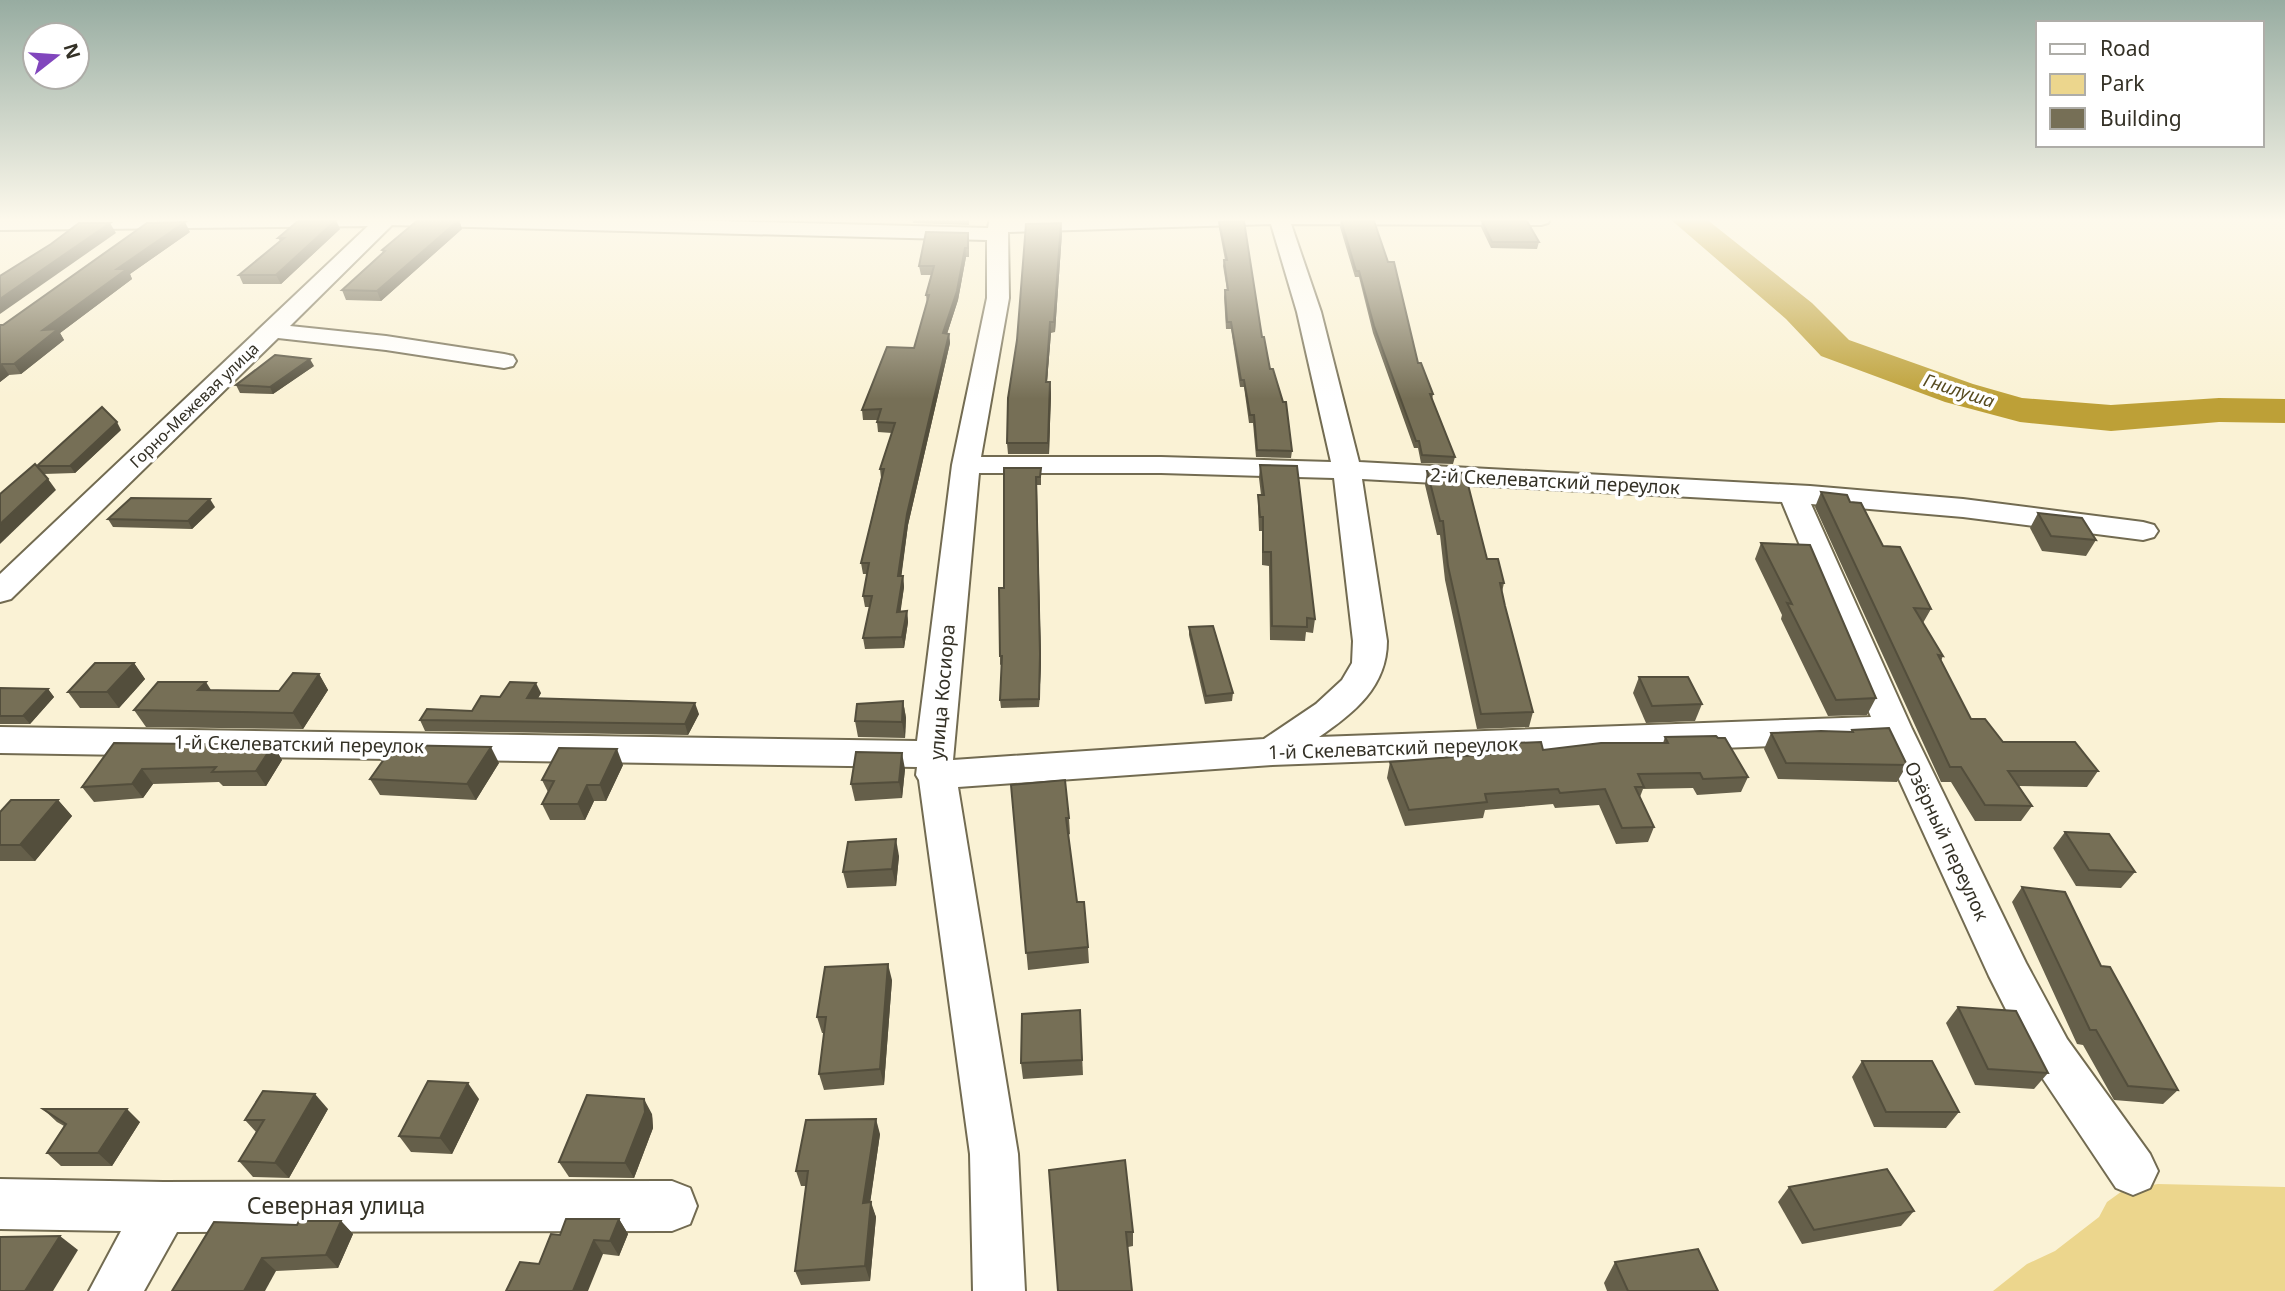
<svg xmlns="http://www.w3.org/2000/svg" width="2285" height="1291" viewBox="0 0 2285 1291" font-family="'Noto Sans',sans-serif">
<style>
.green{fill:#ecd68d}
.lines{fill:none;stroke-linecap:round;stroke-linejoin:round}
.river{fill:#bda037;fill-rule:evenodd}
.minor-casing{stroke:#726b51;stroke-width:4}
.minor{fill:#fff;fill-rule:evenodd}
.wall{fill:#655f4a}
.shaded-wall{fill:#534e3c}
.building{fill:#766f56;stroke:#534e3c;stroke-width:2}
.labels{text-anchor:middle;stroke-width:7;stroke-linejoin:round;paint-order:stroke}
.far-street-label{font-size:16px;fill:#343126;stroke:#fff}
.far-water-label{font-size:18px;font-style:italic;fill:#574b20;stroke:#fff}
.street-label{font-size:19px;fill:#343126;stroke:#fff}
.near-street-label{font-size:23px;fill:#343126;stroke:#fff}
</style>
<rect width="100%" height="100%" fill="#faf2d5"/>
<path class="green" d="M2158,1184l127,3v104h-292l34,-27 28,-13 44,-34 8,-15 18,-13z"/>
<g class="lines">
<path class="river" d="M1669,218h36l107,85 37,37 124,44 49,14 89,7 108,-7 66,1v24l-66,-1 -108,9 -91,-9 -75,-20 -124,-46 -35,-37z"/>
<defs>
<g id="minor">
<path d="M0,218h604l384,10 2,-10h561l-3,5 -7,2 -250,-1 30,88 38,150 451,24 153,13 180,23 11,3 4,6 -4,6 -11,3 -180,-23 -152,-13 101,225 114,234 41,76 83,115 8,17 -8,17 -17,7 -17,-7 -81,-121 -46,-91 -107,-234 -610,23 -314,22 60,367 7,137h-52l-3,-137 -51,-374 -3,-5 1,-8 -917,-14v-26l917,14 35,-276 35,-167v-58l-595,-15 -102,101 96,10 118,18 9,2 3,5 -3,5 -9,2 -118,-18 -108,-12 -267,261 -11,3v-28l368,-348 -368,4zM1271,224l26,88 34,150 -170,-5h-180l28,-159 -1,-66zM979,473h182l173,5 19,163 -1,22 -10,17 -26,24 -52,35 -311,21zM1362,479l420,23 89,215 -552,20c35,-24 68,-50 68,-96z"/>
<path d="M0,1179l163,3 509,-1 18,7 7,18 -7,18 -18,7 -495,1 -33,59h-55l32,-60 -121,-2z"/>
</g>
</defs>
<use href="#minor" class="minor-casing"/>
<use href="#minor" class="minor"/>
</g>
<g class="wall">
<path d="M912,218h57v7l-56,-2z"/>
<path d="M459,220l3,9 -81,72 -35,-1 -4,-10 41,-38 -1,-2z"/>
<path d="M1341,220l77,143 15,31 -1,6 23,57 -2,7 -32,-1 -3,-15h-4l-41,-115 -14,-56h-4l-15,-50z"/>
<path d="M1482,221l57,21 -2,7 -46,-1 -10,-21z"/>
<path d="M1219,222l43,115 30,114 -1,7 -35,-1 -3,-34h-4l-5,-36h-4l-9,-58h-5l-2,-32 1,-7h2l-4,-24 1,-6h1l-6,-32z"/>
<path d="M340,229l-59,55h-38l-4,-9 41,-34 -2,-3z"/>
<path d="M190,232l-60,42 2,5 -72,54 4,7 -43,34 -12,1 -9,7 3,-57z"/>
<path d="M1062,233l-7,99 -4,1 -4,49h3l1,11 -2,61h-41l-1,-11z"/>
<path d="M969,242v15h-3l-8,43 -11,34h2l1,9 -42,182 -7,51h2l1,11 -4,25 7,-1 1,11 -4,26 -39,1 -2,-11 7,-31h-5l-2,-11 4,-22h-4l-2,-11 20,-85 -1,-9 12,-36 -14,-1 -1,-10 1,-2h-15l-1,-10 52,-62 13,-44 -1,-9 5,-20h-10l-2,-9z"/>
<path d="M314,366l-41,28 -33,-1 -4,-8z"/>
<path d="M121,430l-46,43 -31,1 12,16 -19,-24z"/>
<path d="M1260,465l55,154 -2,14 -7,-1 -1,9 -35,-1 -1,-74 -7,-1v-34h-3l-1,-23v-13h3l-2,-17z"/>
<path d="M1004,468h37v17h-4l4,177 -2,45 -38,1 -1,-8 2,-36 -2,1v-9l4,-68z"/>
<path d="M1427,471l77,112 -2,9 3,14 28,106 -4,15 -52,2 -32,-149 -5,-45h-3l-12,-50z"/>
<path d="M1821,492l29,10 81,107 -8,14 20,33 -2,5 30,58 32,23 95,29 -11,16 -68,-1 13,20 -11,15h-46l-24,-39h-10l-126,-275z"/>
<path d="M215,507l-23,22 -79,-2 -5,-8z"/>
<path d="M2038,513l58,27 -10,16 -44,-5 -12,-23z"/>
<path d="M1761,543l115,155 -9,17 -39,1 -47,-97 1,-4 -27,-56z"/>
<path d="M1189,627l44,66 -1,8 -27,3 -16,-69z"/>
<path d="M134,663l11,16 -26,29h-39l-12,-16z"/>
<path d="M319,674l9,16 -25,39 -157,-2 -12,-17 77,-20 68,1z"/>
<path d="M1639,677l63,27 -7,17 -49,2 -13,-30z"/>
<path d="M0,688l48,1 6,8 -24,27h-30z"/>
<path d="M541,693l-3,5 161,16 -11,21 -263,-4 -5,-11 52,-9 28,-14z"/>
<path d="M903,701l3,17 -1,20 -47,-1 -3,-16z"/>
<path d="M1852,730l55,35 -10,17 -119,-3 -14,-30 7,-16 80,-1z"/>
<path d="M1665,737l83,40 -7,15 -44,3 -4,-7 -50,1 -3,8 14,30 -6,15 -32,2 -17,-39 -44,3 -2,-4 -68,6 -2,8 -78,8 -18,-48 3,-16 95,-8 3,-10 55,6 120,-7z"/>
<path d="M114,743l159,2 9,15 -16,26h-43l-4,-4 -66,2 -10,14 -49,4 -12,-15z"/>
<path d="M499,763l-23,37 -96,-5 -10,-16z"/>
<path d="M623,765l-17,36h-12l-9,19h-35l-8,-16 6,-12 -6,-12z"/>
<path d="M905,769l-3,29 -47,3 -4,-17z"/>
<path d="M1011,785l58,33 1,16 -2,1 9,67 11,45 1,16 -61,7z"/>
<path d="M58,800l14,16 -37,45h-35v-49z"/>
<path d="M2065,832l70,40 -14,16 -45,-2 -23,-38z"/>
<path d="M899,856l-3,30 -49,2 -4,-16z"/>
<path d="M2022,887l79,79 77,124 -15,14 -49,-4 -31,-55 -6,-1 -65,-142z"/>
<path d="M892,980l-8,105 -60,5 -5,-16 5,-41h-2l-5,-16z"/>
<path d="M1958,1007l90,66 -14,16 -59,-4 -29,-62z"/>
<path d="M1080,1010l3,65 -60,4 -2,-16z"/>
<path d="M1862,1061l97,51 -13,16 -72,-1 -22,-50z"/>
<path d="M479,1099l-27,55 -41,-2 -12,-16z"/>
<path d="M43,1109l97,13 -28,44h-51l-14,-13 17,-27 -7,-4z"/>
<path d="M328,1109l-39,69 -36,-1 -14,-16 17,-29 -11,-12z"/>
<path d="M652,1114l1,14 -19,50 -65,-1 -10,-15z"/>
<path d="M880,1134l-10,68 6,15 -6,64 -69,4 -6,-14 11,-85h-5l-5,-15z"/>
<path d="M1049,1170l84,62v14l-5,1z"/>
<path d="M1789,1187l125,24 -13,15 -99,18 -24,-42z"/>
<path d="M619,1219l9,15 -9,22 -16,-2 -64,10 21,-29z"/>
<path d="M341,1221l12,13 -15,34 -62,3 -104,20 125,-66z"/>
<path d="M1615,1262l103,29h-111l-3,-8z"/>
</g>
<g class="shaded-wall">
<path d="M336,220l4,9 -59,55 -5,-9z"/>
<path d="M459,220l3,9 -81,72 -4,-10z"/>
<path d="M185,222l5,10 -60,42 2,5 -72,54 4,7 -43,34 -7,-10 29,-34 74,-61z"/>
<path d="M110,223l6,10 -116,81v-15z"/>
<path d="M1061,223l1,10 -7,99 -1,-10z"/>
<path d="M965,248l1,9 -8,43 -14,43 -1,-10z"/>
<path d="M1050,322l1,11 -5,60v-11z"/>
<path d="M949,334l1,9 -42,182 -8,62 -2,-11 9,-62z"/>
<path d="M310,359l4,7 -41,28 -3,-7z"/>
<path d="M2,364l7,11 -9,7v-17z"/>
<path d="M1050,382l1,11 -2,61 -1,-11z"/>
<path d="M117,422l4,8 -46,43 -5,-7z"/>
<path d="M1036,477l5,185 -2,45v-8z"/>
<path d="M48,479l8,11 -56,54v-20z"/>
<path d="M210,499l5,8 -23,22 -4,-8z"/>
<path d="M903,576l1,11 -5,36 -2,-11z"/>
<path d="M907,611l1,11 -4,26 -2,-11z"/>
<path d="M134,663l11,16 -26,29 -12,-16z"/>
<path d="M319,674l9,16 -25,39 -10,-16z"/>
<path d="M206,682l10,16 -18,-8z"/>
<path d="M536,683l5,10 -9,16 -5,-11z"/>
<path d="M48,689l6,8 -24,27 -7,-8z"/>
<path d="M903,701l3,17 -1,20 -3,-16z"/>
<path d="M695,703l4,11 -11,21 -3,-11z"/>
<path d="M273,745l9,15 -16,26 -10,-15z"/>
<path d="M491,747l8,16 -23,37 -9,-16z"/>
<path d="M617,749l6,16 -17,36 -6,-16z"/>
<path d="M902,753l3,16 -3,29 -3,-16z"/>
<path d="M142,769l11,15 -10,14 -11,-14z"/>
<path d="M587,785l7,16 -9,19 -7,-16z"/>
<path d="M58,800l14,16 -37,45 -15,-16z"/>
<path d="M896,839l3,17 -3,30 -4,-17z"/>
<path d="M888,964l4,16 -8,105 -4,-16z"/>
<path d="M468,1083l11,16 -27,55 -12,-16z"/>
<path d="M315,1094l13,15 -39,69 -14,-15z"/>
<path d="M644,1099l8,15 1,14 -19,50 -9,-15z"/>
<path d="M127,1109l13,13 -28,44 -14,-13z"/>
<path d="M876,1119l4,15 -12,84 -5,-15z"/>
<path d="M871,1202l5,15 -6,64 -5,-15z"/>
<path d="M619,1219l9,15 -9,22 -9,-15z"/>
<path d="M341,1221l12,13 -15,34 -12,-13z"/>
<path d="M60,1236l18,14 -25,41h-28z"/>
<path d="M594,1240l9,14 -15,37h-15z"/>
<path d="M262,1258l14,13 -11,20h-21z"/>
</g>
<g class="building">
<path d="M336,220l-60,55h-37l45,-37h-6l20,-17z"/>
<path d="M418,220h41l-82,71 -35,-1 43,-39 -3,-1z"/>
<path d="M1341,220l33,1 14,41h6l24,101h3l12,31h-3l25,63 -33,-2 -3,-14h-3l-42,-115 -15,-55h-3z"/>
<path d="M1244,221l18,116h2l6,32h3l10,33h3l6,49 -35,-1 -3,-35h-4l-6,-35h-3l-10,-58h-4l-2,-32h3l-4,-30h3l-8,-38z"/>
<path d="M1482,221h45l12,21h-47z"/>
<path d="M185,222l-68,47h10l-84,61 15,-1 -44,35h-12l-2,1v-40h3l144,-102z"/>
<path d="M79,223h31l-110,76v-23l51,-32z"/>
<path d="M1061,223l-7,99h-4l-4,60h4l-2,61h-41l1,-45 9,-58 9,-116z"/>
<path d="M926,232l42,1v15h-3l-8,43 -14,42 6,1 -42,180 -9,62h5l-6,36 10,-1 -5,26 -39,1 9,-42h-9l6,-33h-8l23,-94h-4l15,-46 -18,-1 4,-13 -19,1 25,-63 27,1 15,-53h-3l8,-29h-15z"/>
<path d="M275,355l35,4 -40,28 -34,-2z"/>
<path d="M102,407l15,15 -47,44h-33z"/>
<path d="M35,464l13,15 -48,45v-30z"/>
<path d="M1260,465l37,1 18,153 -8,-1v9l-35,-1 -1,-74h-8v-35h-3l-2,-22h6z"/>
<path d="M1004,468h37l-1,9h-4l4,177 -1,45 -39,1 2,-44h-2l-1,-68h5z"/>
<path d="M1427,471l38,2 22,86h11l6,24h-4l5,23 28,106 -52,2 -33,-148 -5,-45h-3z"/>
<path d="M1821,492l26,3 3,7 11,1 22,43 17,1 31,62 -17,-1 29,48 -5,-1 33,64h14l18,23h72l23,29h-90l24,35 -47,-1 -24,-38h-11z"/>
<path d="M131,498l79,1 -22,22 -80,-2z"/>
<path d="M2038,513l44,5 14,22 -45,-4z"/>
<path d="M1761,543l49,2 66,153 -40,2 -49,-97 5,1z"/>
<path d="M1213,626l20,67 -27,3 -17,-69z"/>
<path d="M95,663h39l-27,29h-39z"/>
<path d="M293,673l26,1 -26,39 -159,-3 24,-28h48l-8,8 81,1z"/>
<path d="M1639,677h49l14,27 -50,2z"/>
<path d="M510,682l26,1 -9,15 168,5 -10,21 -265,-4 7,-11 45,2 9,-15 19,1z"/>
<path d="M0,688l48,1 -25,27h-23z"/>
<path d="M903,701l-1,21 -47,-1 2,-17z"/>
<path d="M1889,728l18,37 -121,-2 -15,-30 50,-2 32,1 -1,-2z"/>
<path d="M1716,736l2,2h7l23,39 -45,2 -3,-6 -62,1 6,13h-9l19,40 -32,1 -17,-39 -45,4 -2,-4 -73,5 2,8 -78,8 -19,-48 100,-8 -2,-10 53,-2 2,8 58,-7h67l-3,-6z"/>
<path d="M114,743l159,2 -17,26 -44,1 4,-5 -74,2 -10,15 -50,3z"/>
<path d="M394,745l97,2 -24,37 -97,-5z"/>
<path d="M559,748l58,1 -17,36h-13l-9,19h-36l12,-23 -12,-1z"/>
<path d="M856,752l46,1 -3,29 -48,2z"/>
<path d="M1065,780l4,38h-3l11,84h7l4,45 -62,6 -15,-168z"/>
<path d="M11,800h47l-38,45h-20v-33z"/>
<path d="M2065,832l44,2 26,38 -46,-2z"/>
<path d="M896,839l-4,30 -49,3 5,-30z"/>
<path d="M2022,887l43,5 36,74 9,1 68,123 -50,-4 -32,-56h-6z"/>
<path d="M888,964l-8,105 -61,5 7,-57h-9l8,-50z"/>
<path d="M1958,1007l58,4 32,62 -60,-4z"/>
<path d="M1080,1010l2,50 -61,3 1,-49z"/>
<path d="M1862,1061h70l27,51h-73z"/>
<path d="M428,1081l40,2 -28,55 -41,-2z"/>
<path d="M263,1091l52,3 -40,69 -36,-2 25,-41h-19z"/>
<path d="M587,1095l57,4 1,13 -20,51 -66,-1z"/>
<path d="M43,1109h84l-29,44h-51l19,-29z"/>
<path d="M876,1119l-13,84 8,-1 -6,64 -70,5 13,-100h-12l10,-51z"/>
<path d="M1125,1160l8,72h-7l6,59h-74l-9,-121z"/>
<path d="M1887,1169l27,42 -100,19 -25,-43z"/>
<path d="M566,1219h53l-9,22 -16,-1 -21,51h-67l14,-29 19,2 12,-30 9,1z"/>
<path d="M299,1221h42l-15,34 -64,3 -18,33h-72l42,-69 83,3z"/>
<path d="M60,1236l-35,55h-25v-54z"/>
<path d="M1698,1249l20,42h-90l-13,-29z"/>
</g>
<linearGradient id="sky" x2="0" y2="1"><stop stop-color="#97aca1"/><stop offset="0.55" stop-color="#fdf9ec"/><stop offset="1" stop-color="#fdf9ec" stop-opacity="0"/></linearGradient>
<rect width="2285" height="399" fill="url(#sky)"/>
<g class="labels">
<g class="far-street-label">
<text transform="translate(194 405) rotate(-44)" y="6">Горно-Межевая улица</text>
</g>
<g class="far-water-label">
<text transform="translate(1959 391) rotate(18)" y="6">Гнилуша</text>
</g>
<g class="street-label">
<text transform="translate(1555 481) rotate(3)" y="7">2-й Скелеватский переулок</text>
<text transform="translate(942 692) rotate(-85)" y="7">улица Косиора</text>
<text transform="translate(299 744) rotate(1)" y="7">1-й Скелеватский переулок</text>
<text transform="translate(1393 748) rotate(-2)" y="7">1-й Скелеватский переулок</text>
<text transform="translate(1947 841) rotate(65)" y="7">Озёрный переулок</text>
</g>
<g class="near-street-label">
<text x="336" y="1214">Северная улица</text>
</g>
</g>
<rect x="2036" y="21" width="228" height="126" fill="#ffffff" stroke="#aeada8" stroke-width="2"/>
<rect x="2050" y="44" width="35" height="10" fill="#ffffff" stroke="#aeada8" stroke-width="2"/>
<text x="2100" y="56" font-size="21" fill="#343126">Road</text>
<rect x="2050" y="74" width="35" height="21" fill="#ecd68d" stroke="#aeada8" stroke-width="2"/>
<text x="2100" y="91" font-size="21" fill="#343126">Park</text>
<rect x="2050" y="108" width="35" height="21" fill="#766f56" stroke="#aeada8" stroke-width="2"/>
<text x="2100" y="126" font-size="21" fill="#343126">Building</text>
<g transform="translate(56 56) rotate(73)"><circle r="33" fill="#ffffff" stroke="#aeada8" stroke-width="2"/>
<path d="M0-5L12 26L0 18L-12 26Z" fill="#8146bd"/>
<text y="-10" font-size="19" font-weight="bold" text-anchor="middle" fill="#343126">N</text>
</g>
</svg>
